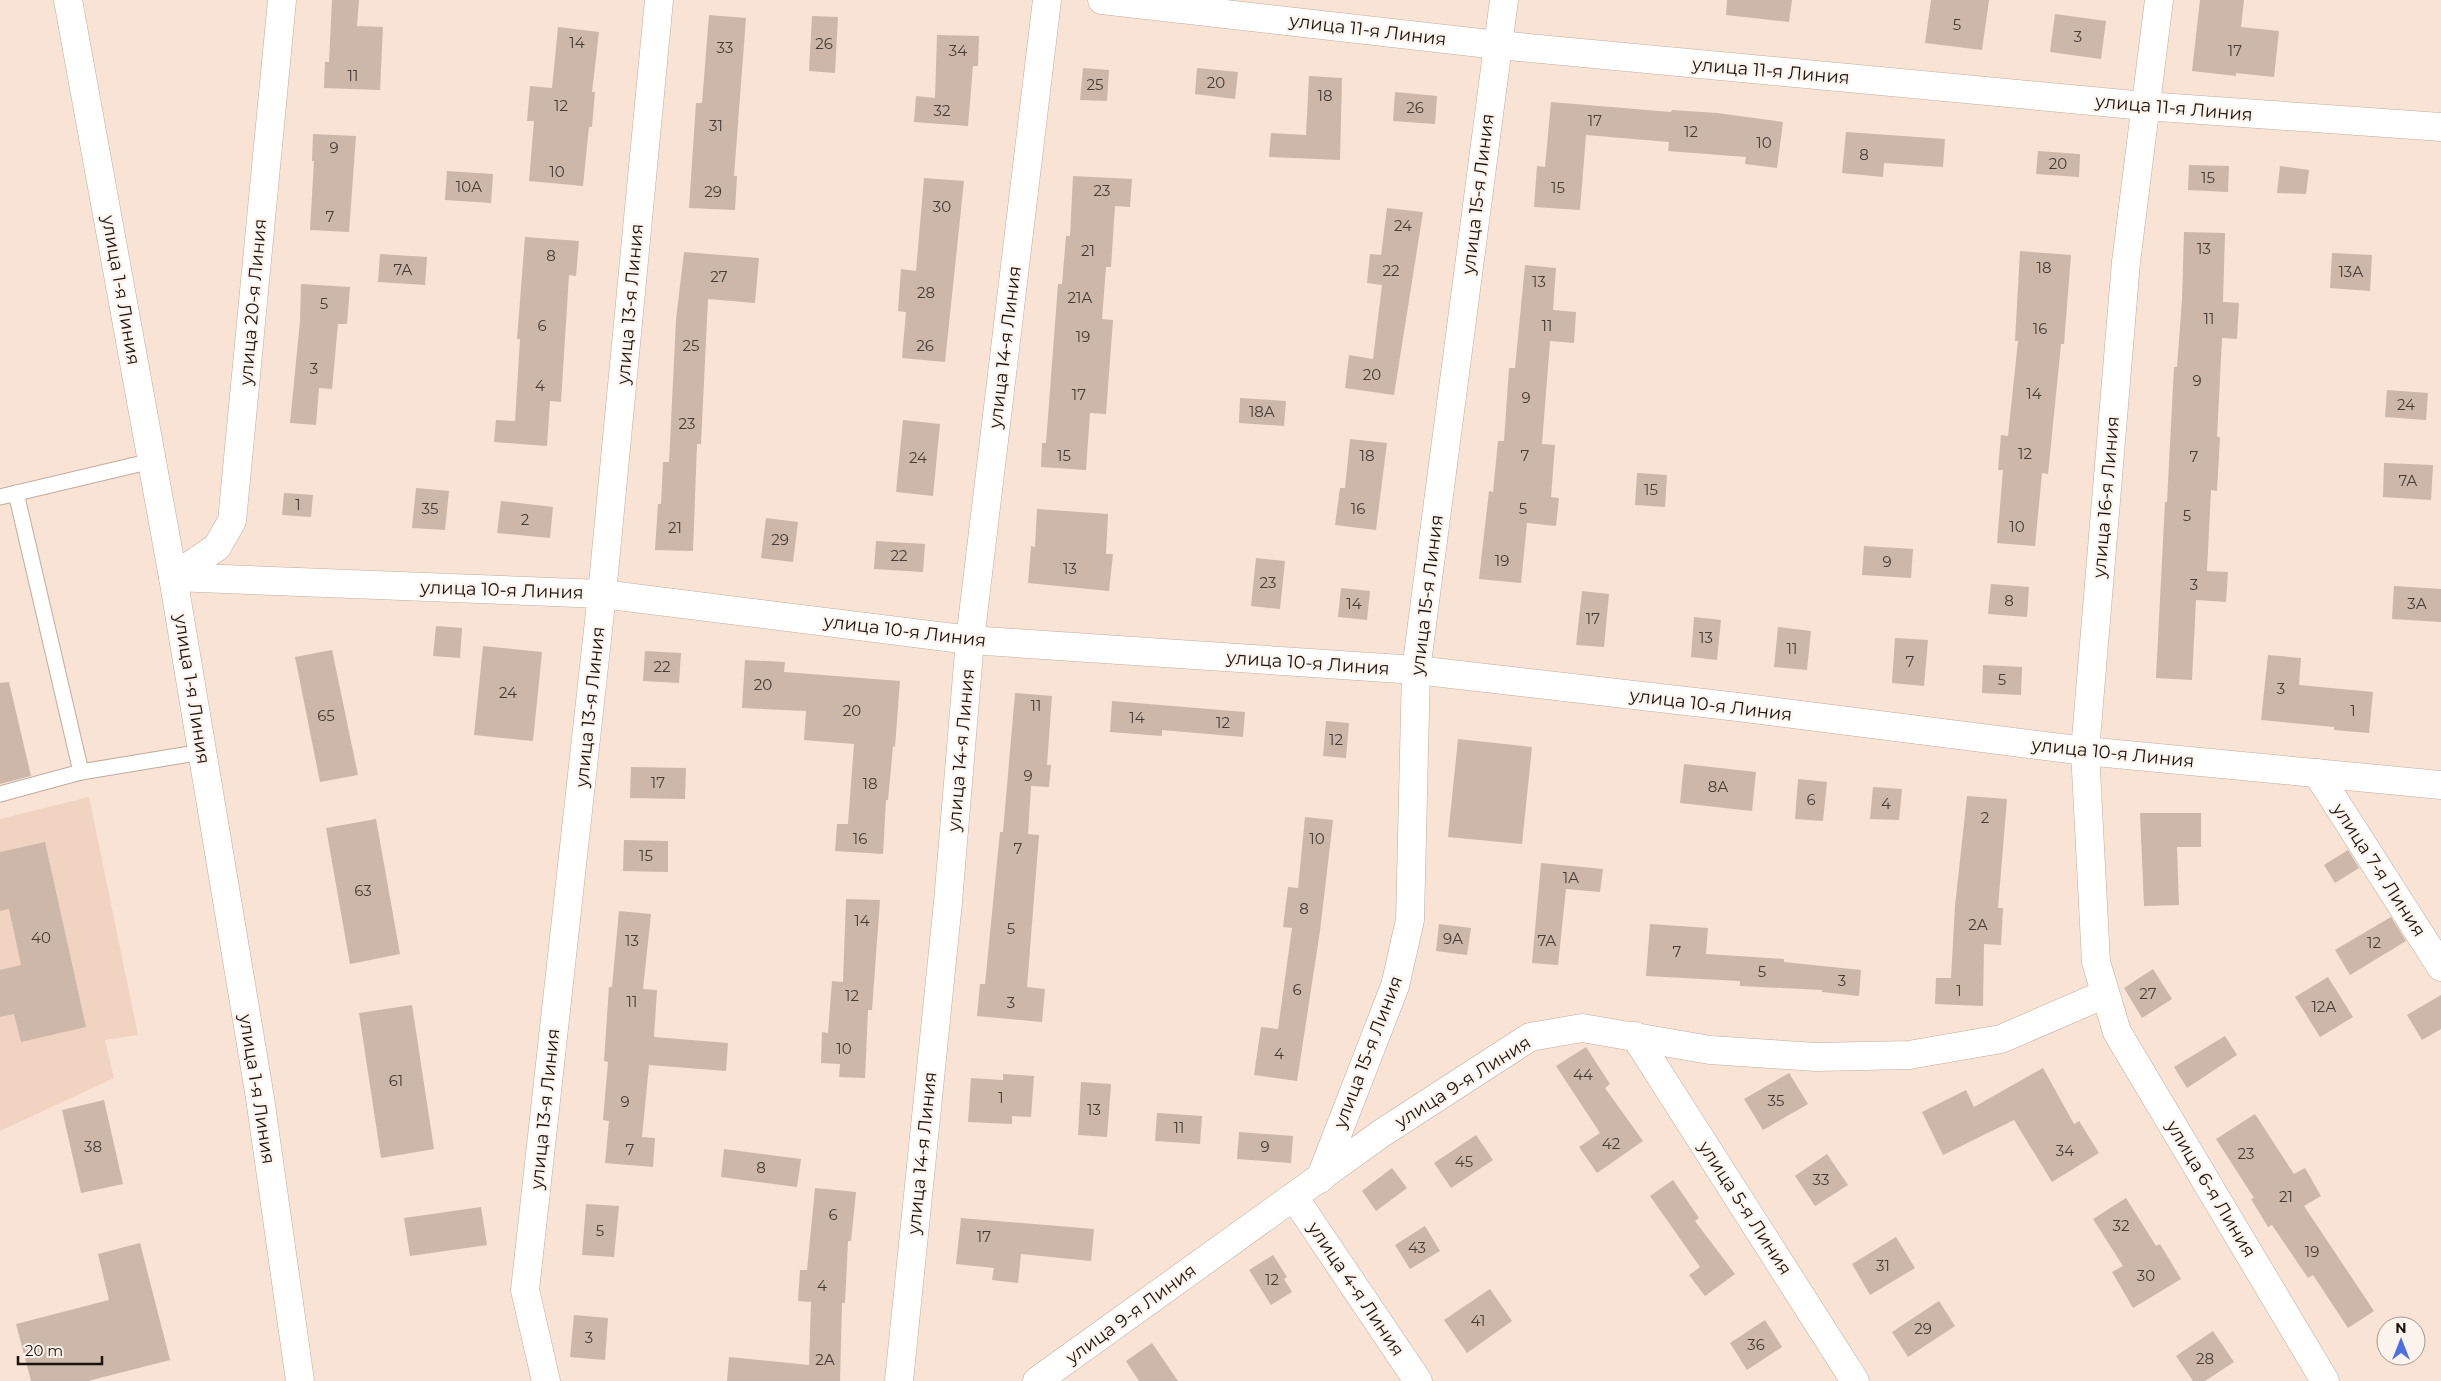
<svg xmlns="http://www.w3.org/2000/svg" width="2441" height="1381" viewBox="0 0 2441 1381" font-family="Montserrat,sans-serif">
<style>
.built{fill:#f0d4c1}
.building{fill:#ccb7a9}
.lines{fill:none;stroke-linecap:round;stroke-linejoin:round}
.lane-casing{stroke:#c0ac9e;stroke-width:17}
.street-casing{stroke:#c0ac9e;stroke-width:29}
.secondary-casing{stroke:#c0ac9e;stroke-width:29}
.lane{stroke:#fff;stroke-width:15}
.street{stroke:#fff;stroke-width:28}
.secondary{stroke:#fff;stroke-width:28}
.labels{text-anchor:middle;stroke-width:4.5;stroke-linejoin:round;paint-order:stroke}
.number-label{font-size:15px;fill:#463c35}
.street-label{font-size:18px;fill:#1a130e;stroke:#fcf3ed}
</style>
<rect width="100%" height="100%" fill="#f8e3d4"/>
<path class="built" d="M89,797l49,238 -33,5 9,38 -114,53v-312z"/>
<g class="building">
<path d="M332,0h27l-2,26 26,1 -3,63 -56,-2 1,-26h4z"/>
<path d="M1727,0h65l-3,22 -63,-7z"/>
<path d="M1931,0h58l-7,50 -57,-7z"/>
<path d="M2200,0h44l-3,27 38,4 -5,46 -38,-4v3l-44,-5z"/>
<path d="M2055,14l51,7 -5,38 -51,-7z"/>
<path d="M709,15l37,3 -12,158h3l-2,34 -46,-2 7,-105h6z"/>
<path d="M812,16l26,1 -3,56 -26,-2z"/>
<path d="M558,27l41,5 -7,60h3l-3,35h-3l-6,59 -54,-5 5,-60h-7l3,-35 22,2z"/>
<path d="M937,35l42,1 -1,30h-5l-5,60 -54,-4 2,-26 19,2z"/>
<path d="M1083,68l26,2 -2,31 -27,-1z"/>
<path d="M1197,68l41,4 -3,27 -40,-5z"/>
<path d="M1309,76l33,2 -2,82 -71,-3 2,-24 35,2z"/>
<path d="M1395,92l42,4 -2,28 -42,-3z"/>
<path d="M1551,102l120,10 1,-2 45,3 66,9 -6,46 -32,-4 1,-7 -78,-6 1,-9 -83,-7 -6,75 -46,-3 3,-41 8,1z"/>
<path d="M1846,132l99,7 -2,28 -59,-4 -1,14 -41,-4z"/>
<path d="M313,134l43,2 -7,96 -39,-2 4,-69h-2z"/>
<path d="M2038,151l42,3 -1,23 -43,-3z"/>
<path d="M2189,165l40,1 -1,26 -40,-2z"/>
<path d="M2280,166l29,4 -3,24 -29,-1z"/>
<path d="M447,171l46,3 -2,29 -46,-3z"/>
<path d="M1073,176l59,3 -2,28 -15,-1 -4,61h-5l-4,52 11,1 -7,94 -16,-1 -4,57 -45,-3 1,-24h4l12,-159h4l4,-48h4z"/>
<path d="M924,178l40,3 -19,181 -43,-4 4,-46 -8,-1 3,-42 15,2z"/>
<path d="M1387,208l36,4 -29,183 -49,-7 4,-33 24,4 9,-74 -15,-2 3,-29 11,1z"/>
<path d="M2184,232l41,1 -2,69 16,1 -2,36 -15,-1 -5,99h3l-3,54 -6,-1 -4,81 21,1 -2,30 -30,-2 -4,80 -36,-2 9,-176h2l7,-135h3l5,-67z"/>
<path d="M525,237l54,4 -3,35 -7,-1 -8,127 -11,-1 -3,45 -53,-4 2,-22 19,1 5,-82h-3z"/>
<path d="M2020,251l51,4 -7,89h-3l-13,130 -6,-1 -7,73 -38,-3 6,-73h-5l3,-35 7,1 10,-95h-3z"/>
<path d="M684,252l75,6 -4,45 -47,-4 -7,145h-4l-4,107 -38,-1 3,-46h3l2,-42h6l7,-142z"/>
<path d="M2332,253l40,2 -2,36 -40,-3z"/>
<path d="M380,254l47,3 -2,28 -47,-3z"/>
<path d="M1525,265l31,3 -3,42 23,2 -2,31 -24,-2 -8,103 13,1 -4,52 8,1 -3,28 -29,-3 -6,60 -42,-4 10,-88 4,1 5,-51h6l5,-73h6z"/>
<path d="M301,284l49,3 -3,37h-9l-6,65 -13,-1 -3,37 -26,-2 10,-102z"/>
<path d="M2387,390l41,3 -2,27 -41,-3z"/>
<path d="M1240,398l46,3 -2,25 -45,-3z"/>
<path d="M903,420l37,4 -7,72 -37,-4z"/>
<path d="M1350,439l37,4 -11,87 -41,-5 5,-37h5z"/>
<path d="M2384,463l49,2 -2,35 -48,-3z"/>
<path d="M1637,473l30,2 -2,32 -30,-2z"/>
<path d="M416,488l33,3 -4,39 -33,-2z"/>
<path d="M284,493l29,2 -2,22 -29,-2z"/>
<path d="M501,501l52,6 -3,31 -53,-5z"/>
<path d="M1037,509l71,5 -2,40h7l-4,37 -81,-8 3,-37 4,1z"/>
<path d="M766,518l32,4 -5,40 -32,-4z"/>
<path d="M876,541l49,3 -2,28 -49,-3z"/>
<path d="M1864,546l49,3 -2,29 -49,-3z"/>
<path d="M1256,558l29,3 -5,48 -29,-3z"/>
<path d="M1991,584l38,3 -2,30 -39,-3z"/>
<path d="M2394,586l47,3v33l-49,-3z"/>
<path d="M1341,588l29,3 -3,29 -29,-3z"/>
<path d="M1582,591l27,3 -5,53 -28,-2z"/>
<path d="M1694,617l27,3 -4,40 -26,-3z"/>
<path d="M436,626l26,2 -2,30 -27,-2z"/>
<path d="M1778,627l33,4 -4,39 -33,-3z"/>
<path d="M1895,638l33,2 -4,46 -32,-3z"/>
<path d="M483,646l59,6 -9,89 -59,-6z"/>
<path d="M332,650l26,125 -38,7 -25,-125z"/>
<path d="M645,651l36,2 -2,30 -36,-2z"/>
<path d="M2268,655l33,3 -2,27 74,7 -4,41 -35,-3v-3l-73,-7z"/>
<path d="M745,660l40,2 -1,10 116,9 -5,66 -2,-1 -5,54h-2l-3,54 -48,-3 2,-27h11l6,-80 -50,-4 2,-29 -64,-3z"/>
<path d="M1983,665l39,2 -1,28 -39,-2z"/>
<path d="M9,682l22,94 -31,8v-101z"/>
<path d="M1015,693l37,3 -5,69h4l-2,22 -18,-1 -3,48 11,1 -12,152 18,2 -3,33 -65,-6 3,-32h5l15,-152h3z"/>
<path d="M1112,701l133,11 -2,25 -81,-7v6l-52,-4z"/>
<path d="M1326,721l23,2 -3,35 -23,-2z"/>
<path d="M1458,739l74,8 -10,97 -74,-7z"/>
<path d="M1684,764l72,8 -4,39 -72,-8z"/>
<path d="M631,767l55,1 -1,31 -55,-1z"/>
<path d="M1798,779l29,3 -4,39 -28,-2z"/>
<path d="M1873,787l29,2 -3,31 -29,-1z"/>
<path d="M1967,796l40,3 -9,109h5l-2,37 -17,-1 -1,62 -48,-2 1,-26h15l4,-72z"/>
<path d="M2140,813h61v34h-24l2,58 -35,1z"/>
<path d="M1305,817l28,3 -13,111 -23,150 -43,-6 7,-48 17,2 14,-101 -9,-1 5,-40 10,1z"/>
<path d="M376,819l24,135 -50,10 -24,-136z"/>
<path d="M624,840l44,1v31l-45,-1z"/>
<path d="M45,842l41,185 -65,15 -7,-28 -14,3v-47l21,-5 -12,-56 -9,2v-59z"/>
<path d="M2348,850l11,18 -24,15 -11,-18z"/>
<path d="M1541,863l62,6 -3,23 -34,-3 -8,76 -26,-2z"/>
<path d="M846,899l34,1 -8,110h-4l-3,68 -26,-1 1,-13 -19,-1 1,-31 6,1 4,-52 11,1z"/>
<path d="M619,911l32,3 -8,75 14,1 -3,47 74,6 -2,28 -77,-6 -7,72 13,1 -2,29 -48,-4 4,-42 -6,-1 5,-58 -4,-1 5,-74h3z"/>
<path d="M2391,917l15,24 -56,34 -15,-25z"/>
<path d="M1439,924l32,4 -4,27 -31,-4z"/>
<path d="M1650,924l58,4 -2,26 78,5v3l77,8 -2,26 -37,-4v-2l-82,-4v-5l-94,-5z"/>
<path d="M2153,969l19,30 -30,19 -18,-30z"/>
<path d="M2328,977l25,40 -33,20 -25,-40z"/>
<path d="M2441,995v34l-19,11 -15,-25z"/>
<path d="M412,1005l22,144 -53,9 -22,-145z"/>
<path d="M2225,1036l12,19 -50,33 -13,-21z"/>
<path d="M1586,1047l24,37 -5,4 38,53 -46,32 -18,-26 21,-14 -44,-67z"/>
<path d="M2043,1068l31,56 5,-3 20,32 -47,29 -38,-62 -71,35 -21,-43 44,-22 8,17z"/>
<path d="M1789,1073l19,31 -45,26 -19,-31z"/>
<path d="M1003,1074l31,2 -3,41 -19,-1v8l-44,-2 3,-44 32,2z"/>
<path d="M1081,1082l30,2 -4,53 -29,-2z"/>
<path d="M104,1100l19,84 -42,9 -19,-83z"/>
<path d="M1157,1113l45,3 -2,28 -45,-3z"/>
<path d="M2255,1114l39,60 11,-6 16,28 -17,10 70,105 -26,17 -35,-53 -5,3 -36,-53 -4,2 -17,-28 3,-1 -38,-59z"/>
<path d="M1239,1132l54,4 -2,27 -54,-4z"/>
<path d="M1476,1135l17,25 -42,28 -17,-25z"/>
<path d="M724,1149l77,10 -4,28 -76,-10z"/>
<path d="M1827,1154l21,31 -33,21 -20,-30z"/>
<path d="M1392,1168l15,20 -31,23 -14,-20z"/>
<path d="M1673,1180l26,38 -4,3 40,53 -30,22 -16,-21 11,-8 -50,-71z"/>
<path d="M815,1188l41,4 -5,49h-3l-3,62h-3l-2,78h-113l2,-24 80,8 2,-63 -13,-1 2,-31h7z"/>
<path d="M2126,1198l30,48 4,-2 21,35 -48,29 -21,-36 11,-6 -30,-47z"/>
<path d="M586,1204l33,2 -5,51 -32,-2z"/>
<path d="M481,1207l6,38 -77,11 -6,-38z"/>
<path d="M961,1218l133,11 -3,32 -70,-7 -3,29 -26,-3 2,-12 -38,-4z"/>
<path d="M1425,1226l15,25 -30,18 -15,-24z"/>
<path d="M1896,1237l19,31 -45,27 -18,-31z"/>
<path d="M140,1243l30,117 -82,21h-57l-15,-57 93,-24 -11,-46z"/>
<path d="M1273,1255l14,22 -3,2 8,13 -21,13 -22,-35z"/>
<path d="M1490,1289l22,32 -45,32 -23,-33z"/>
<path d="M1939,1301l16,25 -47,31 -16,-25z"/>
<path d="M574,1315l34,3 -3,42 -35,-3z"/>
<path d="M1765,1320l17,27 -35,23 -17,-27z"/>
<path d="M2213,1331l21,31 -29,19h-12l-17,-25z"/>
<path d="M1152,1343l26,38h-39l-13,-20z"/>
</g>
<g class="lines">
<defs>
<g id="lane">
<path d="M16,493l65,279"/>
<path d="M0,497l152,-36"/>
<path d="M0,794l81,-22 121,-20"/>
</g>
<g id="street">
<path d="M1102,0l396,45 647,61 296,21"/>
<path d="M2159,0l-33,262 -41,489 11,211 21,70 208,349"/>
<path d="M173,577l429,17 368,46 446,30 322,37 347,44 356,34"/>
<path d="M173,577l44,-30 15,-26 50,-521"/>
<path d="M2317,773l124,194"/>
<path d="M1635,1036l220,345"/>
<path d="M1320,1179l75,-193 15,-66 6,-250 88,-670"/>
<path d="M1294,1197l124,184"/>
<path d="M546,1381l-21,-91 77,-696 57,-594"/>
<path d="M899,1381l49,-479 22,-262 77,-640"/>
<path d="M1037,1381l345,-248 148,-96 52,-9 128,22 106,7 93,-2 92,-16 104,-45"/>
</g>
<path id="secondary" d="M68,0l105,577 87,521 40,283"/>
</defs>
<use href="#lane" class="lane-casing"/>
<use href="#street" class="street-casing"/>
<use href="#secondary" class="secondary-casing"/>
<use href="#lane" class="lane"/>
<use href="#street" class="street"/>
<use href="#secondary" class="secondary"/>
</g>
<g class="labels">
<g class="number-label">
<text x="1957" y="30">5</text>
<text x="2078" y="42">3</text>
<text x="577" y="48">14</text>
<text x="824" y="49">26</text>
<text x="725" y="53">33</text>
<text x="958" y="56">34</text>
<text x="2235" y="56">17</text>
<text x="353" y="81">11</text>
<text x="1216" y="88">20</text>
<text x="1095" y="90">25</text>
<text x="1325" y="101">18</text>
<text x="561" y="111">12</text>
<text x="1415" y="113">26</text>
<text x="942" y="116">32</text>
<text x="1595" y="126">17</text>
<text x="716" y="131">31</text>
<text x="1691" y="137">12</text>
<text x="1764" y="148">10</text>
<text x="334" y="153">9</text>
<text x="1864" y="160">8</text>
<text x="2058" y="169">20</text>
<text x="557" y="177">10</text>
<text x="2208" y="183">15</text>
<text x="469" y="192">10А</text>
<text x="1558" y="193">15</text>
<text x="1102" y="196">23</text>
<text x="713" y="197">29</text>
<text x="942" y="212">30</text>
<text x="330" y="222">7</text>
<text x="1403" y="231">24</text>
<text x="2204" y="254">13</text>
<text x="1088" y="256">21</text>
<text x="551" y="261">8</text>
<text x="2044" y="273">18</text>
<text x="403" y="275">7А</text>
<text x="1391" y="276">22</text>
<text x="2351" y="277">13А</text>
<text x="719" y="282">27</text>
<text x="1539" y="287">13</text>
<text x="926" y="298">28</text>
<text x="1080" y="303">21А</text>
<text x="324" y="309">5</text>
<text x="2209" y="324">11</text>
<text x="542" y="331">6</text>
<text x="1547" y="331">11</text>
<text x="2040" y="334">16</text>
<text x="1083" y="342">19</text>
<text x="691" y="351">25</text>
<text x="925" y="351">26</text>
<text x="314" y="374">3</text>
<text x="1372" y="380">20</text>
<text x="2197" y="386">9</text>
<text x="540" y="391">4</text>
<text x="2034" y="399">14</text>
<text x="1079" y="400">17</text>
<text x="1526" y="403">9</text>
<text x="2406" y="410">24</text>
<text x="1262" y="417">18А</text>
<text x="687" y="429">23</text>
<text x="2025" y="459">12</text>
<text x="1064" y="461">15</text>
<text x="1367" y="461">18</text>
<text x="1525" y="461">7</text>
<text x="2194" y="462">7</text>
<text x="918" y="463">24</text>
<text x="2408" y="486">7А</text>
<text x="1651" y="495">15</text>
<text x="298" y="510">1</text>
<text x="430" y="514">35</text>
<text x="1358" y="514">16</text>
<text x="1523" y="514">5</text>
<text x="2187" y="521">5</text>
<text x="525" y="525">2</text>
<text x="2017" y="532">10</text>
<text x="675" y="533">21</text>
<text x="780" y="545">29</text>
<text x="899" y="561">22</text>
<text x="1502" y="566">19</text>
<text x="1887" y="567">9</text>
<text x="1070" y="574">13</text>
<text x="1268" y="588">23</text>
<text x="2194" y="590">3</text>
<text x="2009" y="606">8</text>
<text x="1354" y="609">14</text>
<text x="2417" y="609">3А</text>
<text x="1593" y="624">17</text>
<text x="1706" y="643">13</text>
<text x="1792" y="654">11</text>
<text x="1910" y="667">7</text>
<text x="662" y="672">22</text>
<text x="2002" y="685">5</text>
<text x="763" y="690">20</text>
<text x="2281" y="694">3</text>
<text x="508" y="698">24</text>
<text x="1036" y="711">11</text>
<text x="852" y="716">20</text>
<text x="2353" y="716">1</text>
<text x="326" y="721">65</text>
<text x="1137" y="723">14</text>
<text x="1223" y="728">12</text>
<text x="1336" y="745">12</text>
<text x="1028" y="781">9</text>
<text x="658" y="788">17</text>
<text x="870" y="789">18</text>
<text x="1718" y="792">8А</text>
<text x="1811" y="805">6</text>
<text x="1886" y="809">4</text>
<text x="1985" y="823">2</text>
<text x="860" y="844">16</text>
<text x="1317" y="844">10</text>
<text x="1018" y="854">7</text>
<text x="646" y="861">15</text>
<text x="1571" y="883">1А</text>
<text x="363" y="896">63</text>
<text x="1304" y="914">8</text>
<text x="862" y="926">14</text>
<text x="1978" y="930">2А</text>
<text x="1011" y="934">5</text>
<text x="41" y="943">40</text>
<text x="1453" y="944">9А</text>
<text x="632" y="946">13</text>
<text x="1547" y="946">7А</text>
<text x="2374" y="948">12</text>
<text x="1677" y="957">7</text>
<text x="1762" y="977">5</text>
<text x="1842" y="986">3</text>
<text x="1297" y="995">6</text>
<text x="1959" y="996">1</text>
<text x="2148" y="999">27</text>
<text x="852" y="1001">12</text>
<text x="632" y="1007">11</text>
<text x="1011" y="1008">3</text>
<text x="2324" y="1012">12А</text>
<text x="844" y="1054">10</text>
<text x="1279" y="1059">4</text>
<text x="1583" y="1080">44</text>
<text x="396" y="1086">61</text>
<text x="1001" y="1103">1</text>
<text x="1776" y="1106">35</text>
<text x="625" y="1107">9</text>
<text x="1094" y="1115">13</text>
<text x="1179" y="1133">11</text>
<text x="1611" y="1149">42</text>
<text x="93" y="1152">38</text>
<text x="1265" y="1152">9</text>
<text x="630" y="1155">7</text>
<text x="2065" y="1156">34</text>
<text x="2246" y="1159">23</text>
<text x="1464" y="1167">45</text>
<text x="761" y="1173">8</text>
<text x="1821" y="1185">33</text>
<text x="2286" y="1202">21</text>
<text x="833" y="1220">6</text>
<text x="2121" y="1231">32</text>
<text x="600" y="1236">5</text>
<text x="984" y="1242">17</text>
<text x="1417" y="1253">43</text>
<text x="2312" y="1257">19</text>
<text x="1883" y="1271">31</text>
<text x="2146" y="1281">30</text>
<text x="1272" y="1285">12</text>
<text x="822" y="1291">4</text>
<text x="1478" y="1326">41</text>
<text x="1923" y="1334">29</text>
<text x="589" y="1343">3</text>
<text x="1756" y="1350">36</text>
<text x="2205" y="1364">28</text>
<text x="825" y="1365">2А</text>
</g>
<g class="street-label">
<text transform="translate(1368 30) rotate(7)" y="6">улица 11-я Линия</text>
<text transform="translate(1771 71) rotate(5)" y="6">улица 11-я Линия</text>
<text transform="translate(2174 108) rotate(5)" y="6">улица 11-я Линия</text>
<text transform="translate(1478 194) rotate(-83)" y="6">улица 15-я Линия</text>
<text transform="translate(121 290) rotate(80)" y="6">улица 1-я Линия</text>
<text transform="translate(253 302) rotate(-85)" y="6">улица 20-я Линия</text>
<text transform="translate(630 304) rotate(-85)" y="6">улица 13-я Линия</text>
<text transform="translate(1005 347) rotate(-83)" y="6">улица 14-я Линия</text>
<text transform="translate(2106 497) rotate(-85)" y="6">улица 16-я Линия</text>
<text transform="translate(502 590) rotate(2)" y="6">улица 10-я Линия</text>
<text transform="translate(1427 595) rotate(-83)" y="6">улица 15-я Линия</text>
<text transform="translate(905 631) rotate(7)" y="6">улица 10-я Линия</text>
<text transform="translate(1308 663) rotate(4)" y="6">улица 10-я Линия</text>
<text transform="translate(192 689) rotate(81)" y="6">улица 1-я Линия</text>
<text transform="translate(1711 705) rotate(7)" y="6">улица 10-я Линия</text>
<text transform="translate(590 707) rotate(-84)" y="6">улица 13-я Линия</text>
<text transform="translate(961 750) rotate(-85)" y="6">улица 14-я Линия</text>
<text transform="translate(2113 753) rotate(6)" y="6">улица 10-я Линия</text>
<text transform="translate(2379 870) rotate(57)" y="6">улица 7-я Линия</text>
<text transform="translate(1368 1052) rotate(-69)" y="6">улица 15-я Линия</text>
<text transform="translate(1463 1082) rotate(-32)" y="6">улица 9-я Линия</text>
<text transform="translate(257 1089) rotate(81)" y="6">улица 1-я Линия</text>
<text transform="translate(545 1109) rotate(-84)" y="6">улица 13-я Линия</text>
<text transform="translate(922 1153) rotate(-84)" y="6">улица 14-я Линия</text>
<text transform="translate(2211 1189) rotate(59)" y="6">улица 6-я Линия</text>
<text transform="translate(1745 1208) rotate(57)" y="6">улица 5-я Линия</text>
<text transform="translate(1356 1289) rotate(56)" y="6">улица 4-я Линия</text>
<text transform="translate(1131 1314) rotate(-36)" y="6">улица 9-я Линия</text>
</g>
</g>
<g transform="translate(2401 1341)"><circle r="24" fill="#fcf3ed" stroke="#a29994"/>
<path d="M0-4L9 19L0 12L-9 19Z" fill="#4c6fe3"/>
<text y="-8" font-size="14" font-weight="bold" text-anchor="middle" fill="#1a130e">N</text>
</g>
<path d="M18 1356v8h84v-8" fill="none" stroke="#1a130e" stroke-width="2.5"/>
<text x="25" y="1356" font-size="15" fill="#1a130e" stroke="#fcf3ed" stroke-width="4" paint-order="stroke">20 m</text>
</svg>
